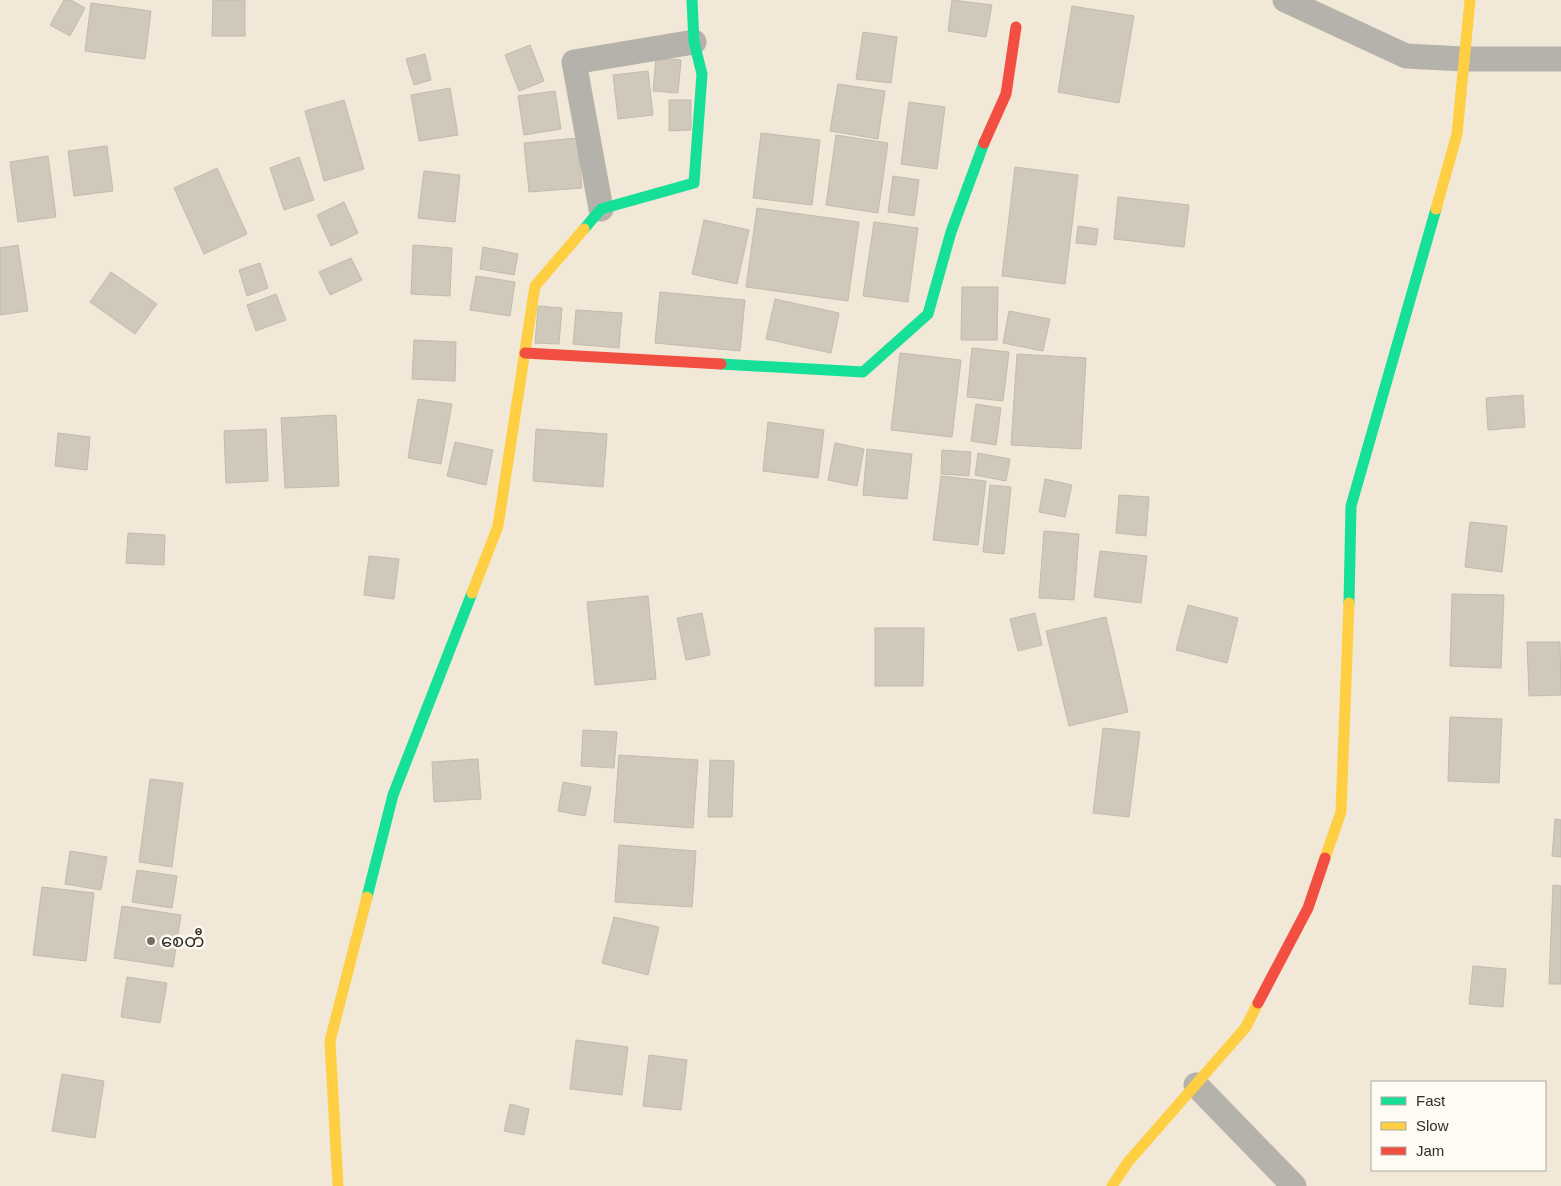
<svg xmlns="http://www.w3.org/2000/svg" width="1561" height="1186" viewBox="0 0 1561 1186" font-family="Helvetica,'Noto Sans Myanmar',sans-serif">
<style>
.building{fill:#cfc8bb;stroke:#c2bbae}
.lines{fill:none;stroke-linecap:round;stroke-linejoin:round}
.street{stroke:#b5b2ac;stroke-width:25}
.fast{stroke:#16e098;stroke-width:11}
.slow{stroke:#ffcf43;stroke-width:11}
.jam{stroke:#f24e42;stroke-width:11}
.poi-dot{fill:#766e61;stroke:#fefbf4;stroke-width:2}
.labels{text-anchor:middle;stroke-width:5;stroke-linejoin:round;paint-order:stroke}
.poi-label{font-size:18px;fill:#342d21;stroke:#fefbf4;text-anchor:start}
</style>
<rect width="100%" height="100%" fill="#f1e8d7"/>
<g class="building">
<path d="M64,0h7l14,8 -15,28 -20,-11z"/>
<path d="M213,0h32v36h-33z"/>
<path d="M952,0l40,5 -6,32 -38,-6z"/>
<path d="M91,3l60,8 -6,48 -60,-8z"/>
<path d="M1072,6l62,10 -15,87 -61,-11z"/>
<path d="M863,32l34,5 -6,46 -35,-4z"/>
<path d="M530,45l14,36 -25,10 -14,-36z"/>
<path d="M425,54l6,26 -17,5 -8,-26z"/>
<path d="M656,58l25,2 -3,33 -25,-2z"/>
<path d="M648,71l5,44 -35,4 -5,-44z"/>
<path d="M838,84l47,7 -7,48 -48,-8z"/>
<path d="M450,88l8,47 -39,6 -8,-46z"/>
<path d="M555,91l6,38 -37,6 -6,-39z"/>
<path d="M344,100l20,69 -40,12 -19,-70z"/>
<path d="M669,100h22v30l-22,1z"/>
<path d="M909,102l36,5 -8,62 -36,-5z"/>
<path d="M761,133l59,7 -8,65 -59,-7z"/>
<path d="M836,135l52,8 -10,70 -52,-8z"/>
<path d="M577,138l5,50 -53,4 -5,-49z"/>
<path d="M107,146l6,45 -39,5 -6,-45z"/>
<path d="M48,156l8,61 -38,5 -8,-60z"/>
<path d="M299,157l15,43 -30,10 -14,-42z"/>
<path d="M1015,167l63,8 -13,109 -63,-8z"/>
<path d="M217,168l30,66 -43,20 -30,-66z"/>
<path d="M424,171l36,4 -5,47 -37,-4z"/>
<path d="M893,176l26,4 -5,36 -26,-4z"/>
<path d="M1118,197l71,8 -5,42 -70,-8z"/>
<path d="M344,202l14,31 -27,13 -14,-31z"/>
<path d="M757,208l102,14 -11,79 -102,-14z"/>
<path d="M704,220l45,10 -12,54 -45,-10z"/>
<path d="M874,222l44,6 -10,74 -45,-6z"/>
<path d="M1078,226l20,3 -2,16 -20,-2z"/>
<path d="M18,245l10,66 -28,4v-67z"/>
<path d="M413,245l39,3 -2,48 -39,-2z"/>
<path d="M483,247l35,7 -4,21 -34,-6z"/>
<path d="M351,258l11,22 -32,15 -11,-23z"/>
<path d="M260,263l8,25 -21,8 -8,-26z"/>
<path d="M111,272l46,32 -22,30 -45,-32z"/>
<path d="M476,276l39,6 -5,34 -40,-6z"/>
<path d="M962,287h36l-1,53h-36z"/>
<path d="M660,292l85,8 -5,51 -85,-8z"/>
<path d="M276,294l10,26 -30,11 -9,-26z"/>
<path d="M775,299l64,14 -8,40 -65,-14z"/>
<path d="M538,306l24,2 -3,36 -24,-1z"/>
<path d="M576,310l46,3 -3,35 -46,-4z"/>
<path d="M1009,311l41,8 -7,32 -40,-8z"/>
<path d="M414,340l42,2 -1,39 -43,-2z"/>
<path d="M972,348l37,4 -6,49 -36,-4z"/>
<path d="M900,353l61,7 -9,77 -61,-7z"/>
<path d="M1017,354l69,4 -5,91 -70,-4z"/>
<path d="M1523,395l2,32 -37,3 -2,-32z"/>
<path d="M418,399l34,5 -11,60 -33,-6z"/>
<path d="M976,404l25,4 -5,37 -25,-4z"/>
<path d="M336,415l3,71 -54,2 -4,-70z"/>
<path d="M768,422l56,8 -6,48 -55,-7z"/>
<path d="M266,429l2,52 -42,2 -2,-52z"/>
<path d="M536,429l71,5 -4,53 -70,-6z"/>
<path d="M58,433l32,4 -3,33 -32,-4z"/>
<path d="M455,442l38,8 -7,35 -39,-9z"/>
<path d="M835,443l29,6 -7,37 -29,-6z"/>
<path d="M867,449l45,5 -5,45 -44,-4z"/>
<path d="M942,450l29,2 -2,24 -28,-2z"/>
<path d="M978,453l32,6 -4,22 -31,-6z"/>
<path d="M941,476l45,5 -8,64 -45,-5z"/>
<path d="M1045,479l27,6 -7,32 -26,-5z"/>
<path d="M990,485l21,2 -7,67 -21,-2z"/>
<path d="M1119,495l30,2 -3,39 -30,-3z"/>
<path d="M1470,522l37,4 -5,46 -37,-5z"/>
<path d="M1044,531l35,3 -5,66 -35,-2z"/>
<path d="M128,533l37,2 -1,30 -38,-2z"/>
<path d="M1100,551l47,5 -6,47 -47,-6z"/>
<path d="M369,556l30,3 -5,40 -30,-4z"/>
<path d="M1452,594l52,1 -3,73 -51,-2z"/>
<path d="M648,596l8,83 -61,6 -8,-83z"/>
<path d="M1188,605l50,13 -11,45 -51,-13z"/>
<path d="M702,613l8,42 -24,5 -9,-42z"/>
<path d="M1035,613l7,32 -24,6 -8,-32z"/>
<path d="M1106,617l22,95 -59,14 -23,-95z"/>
<path d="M875,628h49l-1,58h-48z"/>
<path d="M1527,642h33l1,53 -32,1z"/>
<path d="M1450,717l52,2 -3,64 -51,-2z"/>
<path d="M1103,728l37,4 -11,85 -36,-4z"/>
<path d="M583,730l34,2 -3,36 -33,-2z"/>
<path d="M619,755l79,5 -5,68 -79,-6z"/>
<path d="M478,759l3,40 -47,3 -2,-40z"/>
<path d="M710,760l24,1 -2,56h-24z"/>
<path d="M150,779l33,4 -11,84 -33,-5z"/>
<path d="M563,782l28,5 -6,29 -27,-5z"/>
<path d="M1555,819l6,1v37l-9,-1z"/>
<path d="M619,845l77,6 -4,56 -77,-5z"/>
<path d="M70,851l37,6 -6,33 -36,-6z"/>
<path d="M137,870l40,6 -5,32 -40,-6z"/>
<path d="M1553,885l8,1v98h-12z"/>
<path d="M42,887l52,6 -8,68 -53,-6z"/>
<path d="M122,906l59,9 -8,52 -59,-9z"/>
<path d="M614,917l45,10 -11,48 -46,-12z"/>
<path d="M1473,966l33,3 -3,38 -34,-3z"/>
<path d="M127,977l40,6 -7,40 -39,-6z"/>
<path d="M576,1040l52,7 -6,48 -52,-6z"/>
<path d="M649,1055l38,5 -6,50 -38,-4z"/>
<path d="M62,1074l42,7 -9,57 -43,-7z"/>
<path d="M510,1104l19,5 -5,26 -20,-4z"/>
</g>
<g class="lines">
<g class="street">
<path d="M1285,0l121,56 58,3h97"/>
<path d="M601,209l-27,-147 120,-20"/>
<path d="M1196,1085l98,101"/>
</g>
<g class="fast">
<path d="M584,229l17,-20 93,-26 8,-109 -8,-32 -2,-42"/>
<path d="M721,364l142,8 65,-58 23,-82 33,-89"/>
<path d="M1349,603l2,-97 85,-297"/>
<path d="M367,897l26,-102 79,-202"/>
</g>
<g class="slow">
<path d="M1436,209l21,-75 13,-134"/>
<path d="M472,593l26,-67 37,-240 49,-57"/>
<path d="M1325,858l16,-46 8,-209"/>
<path d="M338,1186l-8,-145 37,-144"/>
<path d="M1112,1186l16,-24 118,-135 12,-24"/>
</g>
<g class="jam">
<path d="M984,143l22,-49 10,-67"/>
<path d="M525,353l196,11"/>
<path d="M1258,1003l50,-95 17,-50"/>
</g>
</g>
<circle class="poi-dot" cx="151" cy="941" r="5"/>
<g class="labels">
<g class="poi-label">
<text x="161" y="947">စေတီ</text>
</g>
</g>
<rect x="1371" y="1081" width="175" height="90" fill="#fefbf4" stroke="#ada9a0"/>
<rect x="1381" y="1097" width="25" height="8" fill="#16e098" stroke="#ada9a0"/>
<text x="1416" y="1106" font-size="15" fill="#342d21">Fast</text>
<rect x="1381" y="1122" width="25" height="8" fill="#ffcf43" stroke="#ada9a0"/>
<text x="1416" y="1131" font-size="15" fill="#342d21">Slow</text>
<rect x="1381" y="1147" width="25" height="8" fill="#f24e42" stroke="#ada9a0"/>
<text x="1416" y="1156" font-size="15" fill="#342d21">Jam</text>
</svg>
